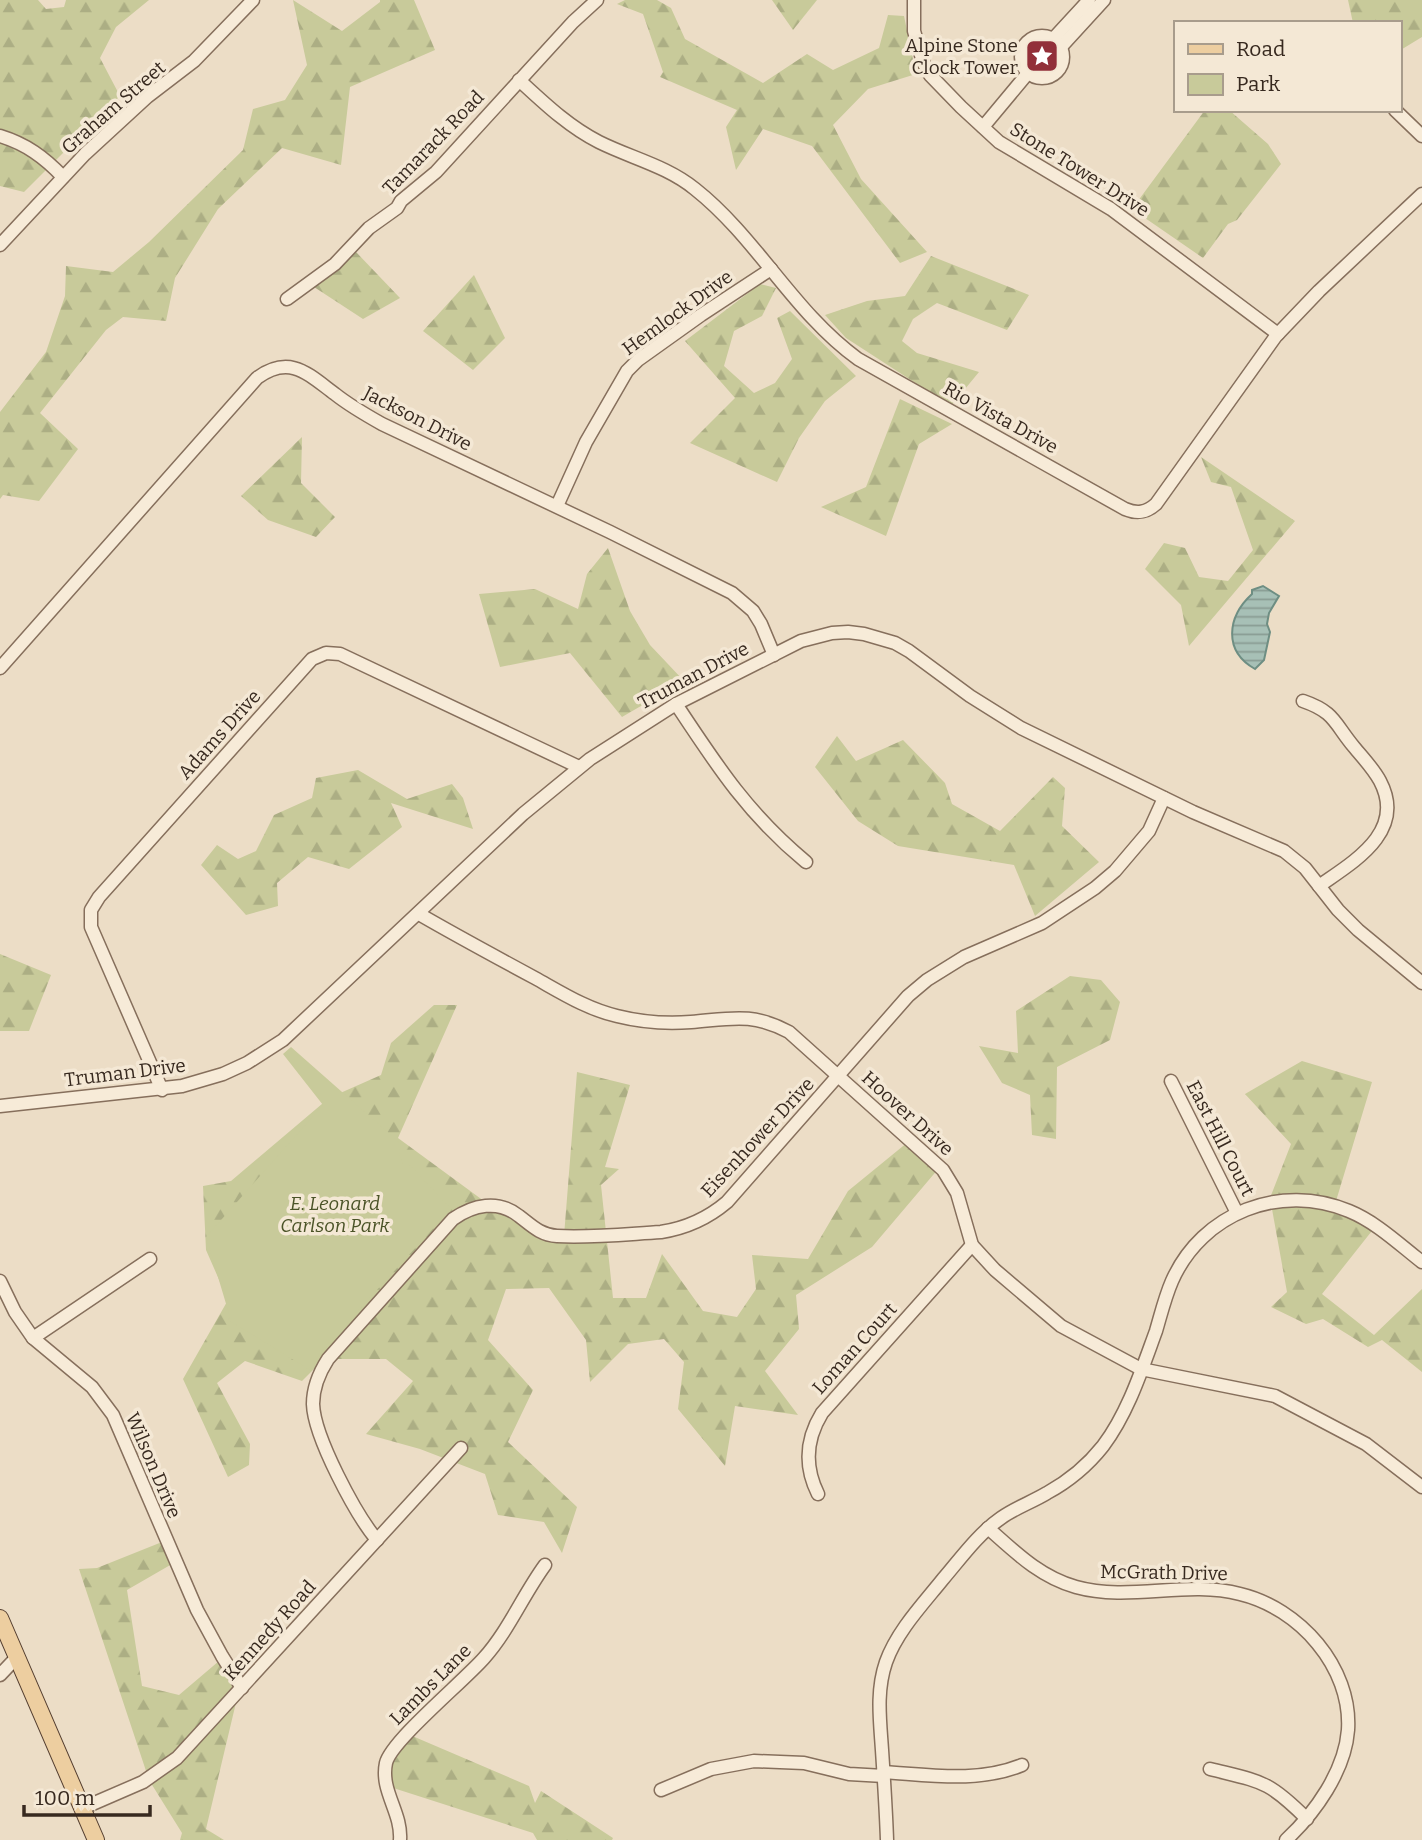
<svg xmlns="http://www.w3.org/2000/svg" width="1422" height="1840" viewBox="0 0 1422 1840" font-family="Bitter,serif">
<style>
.forest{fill:url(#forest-firs)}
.green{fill:#c8ca9a}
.water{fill:url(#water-rules);stroke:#6e8e83;stroke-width:2}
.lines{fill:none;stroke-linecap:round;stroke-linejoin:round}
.minor-casing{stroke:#866f5c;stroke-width:15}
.major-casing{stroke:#543e30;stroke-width:18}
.minor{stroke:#f7ebd8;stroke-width:12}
.major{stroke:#edcea0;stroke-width:16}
.labels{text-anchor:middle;stroke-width:7;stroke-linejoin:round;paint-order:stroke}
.poi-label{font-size:19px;fill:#37291f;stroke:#f4e8d5;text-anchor:end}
.street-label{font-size:19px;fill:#37291f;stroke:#f4e8d5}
.park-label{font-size:19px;font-style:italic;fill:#4b5327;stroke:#f4e8d5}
</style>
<defs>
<pattern id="forest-firs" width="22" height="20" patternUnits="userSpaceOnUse" patternTransform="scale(1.75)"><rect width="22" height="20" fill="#c8ca9a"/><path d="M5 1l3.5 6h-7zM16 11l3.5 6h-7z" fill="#acae84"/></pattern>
<pattern id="water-rules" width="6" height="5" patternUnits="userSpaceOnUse" patternTransform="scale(1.75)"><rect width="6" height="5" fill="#a7c0b6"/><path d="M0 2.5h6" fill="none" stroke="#899c93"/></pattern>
</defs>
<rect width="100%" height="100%" fill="#ecddc6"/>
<g class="forest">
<path d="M0,0h38l8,9 18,-2 2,-7h83l-33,27 -16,31 20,38 -96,96 -24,-6z"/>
<path d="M293,0l49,31 38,-29v-2h34l21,50 -85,37 -9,78 -59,-17 -64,61 -43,69 -9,43 -43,-4 -17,13 -66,83 38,36 -39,52 -36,-6 -3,4v-87l46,-60 19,-56 1,-30 47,6 36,-30 94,-92 10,-41 32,-9 22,-35z"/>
<path d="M625,0h32l14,8 14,31 78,44 44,-29 26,16 46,-22 9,-33 16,1 12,58 -48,15 -35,36 28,54 66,73 -27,11 -88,-117 -49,-17 -27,41 -10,-43 11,-17 -77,-33 3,-5 -20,-58 -26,-10z"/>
<path d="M772,0h45l-24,30z"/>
<path d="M1348,0h74v37l-23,14v-28h-46z"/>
<path d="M1205,110h24l39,34 13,20 -44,56 -9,4 -25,34 -71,-49z"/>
<path d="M356,252l44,46 -37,21 -49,-32z"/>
<path d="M931,256l98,39 -22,35 -70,-27 -24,16 -11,22 15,12 62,19 -28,34 -105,-68 -21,-23 42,-14 38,-5z"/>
<path d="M474,275l31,63 -32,32 -50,-39z"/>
<path d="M760,284l16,4 -14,28 -28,15 -10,35 30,27 21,-10 17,-24 -15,-41 13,-7 66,65 -31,25 -26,37 -22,44 -87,-39 45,-45 -50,-57z"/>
<path d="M900,399l52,25 -33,20 -33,92 -65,-29 45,-20z"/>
<path d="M302,437l-1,46 34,34 -19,20 -48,-17 -27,-24z"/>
<path d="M1201,457l94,64 -106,125 -8,-41 -36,-36 19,-26 21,5 14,29 29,4 25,-31 -22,-63 -20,-5z"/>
<path d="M608,548l22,63 20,34 34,36 -62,36 -52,-64 -70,14 -21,-73 56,-5 43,20 9,-35z"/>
<path d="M837,736l19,25 47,-21 42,43 7,21 48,27 53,-54 12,11 -3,38 37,36 -64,54 -21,-51 -116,-19 -40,-25 -43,-54z"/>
<path d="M358,770l49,29 45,-15 11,14 10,31 -82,-26 11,24 -53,42 -41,-12 -31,26 1,23 -32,9 -45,-50 16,-20 21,14 18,-8 18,-36 38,-17 4,-20z"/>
<path d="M0,954l51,21 -22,56h-29z"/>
<path d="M1070,976l31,4 19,22 -10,38 -53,27 -1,72 -24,-4 -2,-40 -28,-12 -23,-37 39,7 -2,-42z"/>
<path d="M434,1005h23l-59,133 90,66 76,32 13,-164 53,13 -25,82 14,2 -18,16 12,113h33l16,-44 41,57 34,6 19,-28 -4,-34 56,4 40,-68 60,-49 31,26 -67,79 -76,48 3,34 -34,42 33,44 -63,-9 -10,60 -47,-57 6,-47 -20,-23 -36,5 -38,38 -4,-42 -37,-52 -43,1 -18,51 45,50 -25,52 69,65 -15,46 -18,-31 -46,-7 -13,-41 -65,-25 -54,-15 47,-53 -27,-22h-62l-22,22 -57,-20 -28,22 33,61 -1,21 -21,12 -45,-98 45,-79 -22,-50 -3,-64 28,-5 98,-83 52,-23 10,-32z"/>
<path d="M1302,1061l70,21 -36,119 39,26 -53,67 52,41 48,-46v83l-40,-32 -14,7 -45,-28 -17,5 -35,-17 16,-15 -17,-94 21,-54 -46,-50z"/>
<path d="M162,1542l10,22 -45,26 15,96 37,9 40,-34 20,29 -33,139 18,11h-44l2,-7 -33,-53 -70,-211 18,-1z"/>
<path d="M410,1735l119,51 6,17 6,-12 72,47 -1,2h-75l-4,-7 -149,-48 3,-27z"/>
</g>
<path class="green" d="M291,1047l110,97 -2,10 4,10 4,-2 44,47 -129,141 -12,20 -82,-50 2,-3 -24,-80 117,-132 -40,-51z"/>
<path class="water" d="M1263,586l16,10 -10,17 -2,11 3,8 -6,28 -9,9c-32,-18 -28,-52 -3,-75v-4z"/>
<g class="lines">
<defs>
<g id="minor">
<path d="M914,0v31l9,31 7,13 31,32 38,35 112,67 167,125"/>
<circle cx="1042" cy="57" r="21"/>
<path d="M1053,39l36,-39"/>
<path d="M1061,47l43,-47"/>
<path d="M519,80c25,23 50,47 80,62 32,16 68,24 96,47 62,49 99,124 163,170l267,150c12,5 21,4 31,-5l120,-168 43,-45 103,-97"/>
<path d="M1395,110l27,26"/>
<path d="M983,127l45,-54"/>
<path d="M0,136c26,8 44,21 63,41"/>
<path d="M0,245l85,-91 62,-57 47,-36 59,-61"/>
<path d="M287,299l48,-35 34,-36 28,-20 4,-7 35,-29 137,-150 24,-22"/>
<path d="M557,506l29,-64 41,-71 11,-11 63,-45 70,-46"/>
<path d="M0,668l257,-290c33,-24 51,-4 78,16 15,12 31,21 47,30l228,108 122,61 21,18 8,13 13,31"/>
<path d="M1303,701c32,11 31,22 51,46 9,11 19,21 26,34 27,51 -27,81 -61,105"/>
<path d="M676,704c41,62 72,110 130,158"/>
<path d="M419,914c38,22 77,43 116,64 27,15 52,31 82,38 24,6 49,8 74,6 39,-3 61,-10 98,10l154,138 14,23 15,52 23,25 66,56 80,43 134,27 91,48 56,43"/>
<path d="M1171,1081l66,132"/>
<path d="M162,1090l-71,-163v-17l8,-13 213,-238 14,-6 14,1 239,113"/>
<path d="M0,1106l182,-20 41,-12 24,-11 36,-23 240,-226 67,-55 86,-55 125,-63 31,-8 16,-1 16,2 31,9 14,8 61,45 51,32 172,84 91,39 21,17 33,42 20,20 64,53"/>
<path d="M0,1281l15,31 18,26 59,49 21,28 84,195 25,46 20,32"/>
<path d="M33,1338l117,-79"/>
<path d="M818,1494c-14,-28 -12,-55 4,-81l150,-168"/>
<path d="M988,1528c27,24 52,49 88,59 54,15 110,-7 164,7 59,14 112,73 108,136 -3,41 -33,83 -62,110"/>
<path d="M377,1540c-21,-25 -63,-103 -64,-136 0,-17 6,-31 15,-45l125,-140c20,-14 45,-20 66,-3 12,9 21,19 38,20 34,2 70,-2 104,-4 26,-4 46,-13 66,-30l181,-206 19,-16 37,-23 78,-34 53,-35 20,-17 34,-40 15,-33"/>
<path d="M0,1675l17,-18"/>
<path d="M1210,1769c52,13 58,11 97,50"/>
<path d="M883,1772c48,3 95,11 139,-7"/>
<path d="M661,1790l50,-21 43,-8 50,2 45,11 35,2"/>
<path d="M83,1808l60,-26 34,-24 284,-310"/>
<path d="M400,1840c2,-28 -20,-49 -14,-77 5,-22 79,-83 98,-105 25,-28 39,-63 61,-93"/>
<path d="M887,1840c-1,-30 -3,-60 -5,-90 -2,-30 -6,-59 4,-88 11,-31 37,-58 57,-83 18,-21 35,-45 58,-61 14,-10 31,-16 46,-25 22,-12 41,-28 56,-47 25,-33 39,-77 53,-115 5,-17 9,-34 16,-50 30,-68 109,-99 177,-70 27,11 50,33 73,51"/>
</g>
<path id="major" d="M0,1618l96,222"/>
</defs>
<use href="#minor" class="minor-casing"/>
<use href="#major" class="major-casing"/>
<use href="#minor" class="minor"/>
<use href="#major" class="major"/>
</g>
<defs>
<symbol id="sight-square" viewBox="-11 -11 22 22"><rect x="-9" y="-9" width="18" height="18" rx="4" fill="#922f39" stroke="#f4e8d5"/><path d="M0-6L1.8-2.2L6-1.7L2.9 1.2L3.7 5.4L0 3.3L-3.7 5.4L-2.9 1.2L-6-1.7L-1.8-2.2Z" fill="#fff"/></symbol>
</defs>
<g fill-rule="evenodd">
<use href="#sight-square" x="1023" y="37" width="38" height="38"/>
</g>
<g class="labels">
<g class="poi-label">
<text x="1018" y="52">Alpine Stone<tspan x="1018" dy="22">Clock Tower</tspan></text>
</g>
<g class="street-label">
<text transform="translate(113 107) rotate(-41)" y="7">Graham Street</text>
<text transform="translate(433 142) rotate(-46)" y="7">Tamarack Road</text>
<text transform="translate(1080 169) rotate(32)" y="7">Stone Tower Drive</text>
<text transform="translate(677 312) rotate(-36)" y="7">Hemlock Drive</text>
<text transform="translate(1001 417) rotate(29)" y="7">Rio Vista Drive</text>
<text transform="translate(418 418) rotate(27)" y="7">Jackson Drive</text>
<text transform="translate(693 675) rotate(-28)" y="7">Truman Drive</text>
<text transform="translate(219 734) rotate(-48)" y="7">Adams Drive</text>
<text transform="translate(125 1072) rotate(-7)" y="7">Truman Drive</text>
<text transform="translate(908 1113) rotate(42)" y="7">Hoover Drive</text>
<text transform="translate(757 1137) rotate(-47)" y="7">Eisenhower Drive</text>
<text transform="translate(1221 1138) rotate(63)" y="7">East Hill Court</text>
<text transform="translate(854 1348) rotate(-48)" y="7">Loman Court</text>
<text transform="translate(154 1465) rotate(67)" y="7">Wilson Drive</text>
<text transform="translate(1164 1572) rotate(1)" y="7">McGrath Drive</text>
<text transform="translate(269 1630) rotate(-48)" y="7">Kennedy Road</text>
<text transform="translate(430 1684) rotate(-45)" y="7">Lambs Lane</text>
</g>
<g class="park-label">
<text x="335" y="1210">E. Leonard<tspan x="335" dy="22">Carlson Park</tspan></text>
</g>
</g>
<rect x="1174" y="21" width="228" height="91" fill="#f4e8d5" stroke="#a89c8c" stroke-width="2"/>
<rect x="1188" y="44" width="35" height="10" fill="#edcea0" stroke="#a89c8c" stroke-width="2"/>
<text x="1236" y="56" font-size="21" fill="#37291f">Road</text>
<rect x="1188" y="74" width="35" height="21" fill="#c8ca9a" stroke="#a89c8c" stroke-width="2"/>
<text x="1236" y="91" font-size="21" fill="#37291f">Park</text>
<path d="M24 1805v10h126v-10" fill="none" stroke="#37291f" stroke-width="3.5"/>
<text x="35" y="1805" font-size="21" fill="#37291f" stroke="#f4e8d5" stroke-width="5" paint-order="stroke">100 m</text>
</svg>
